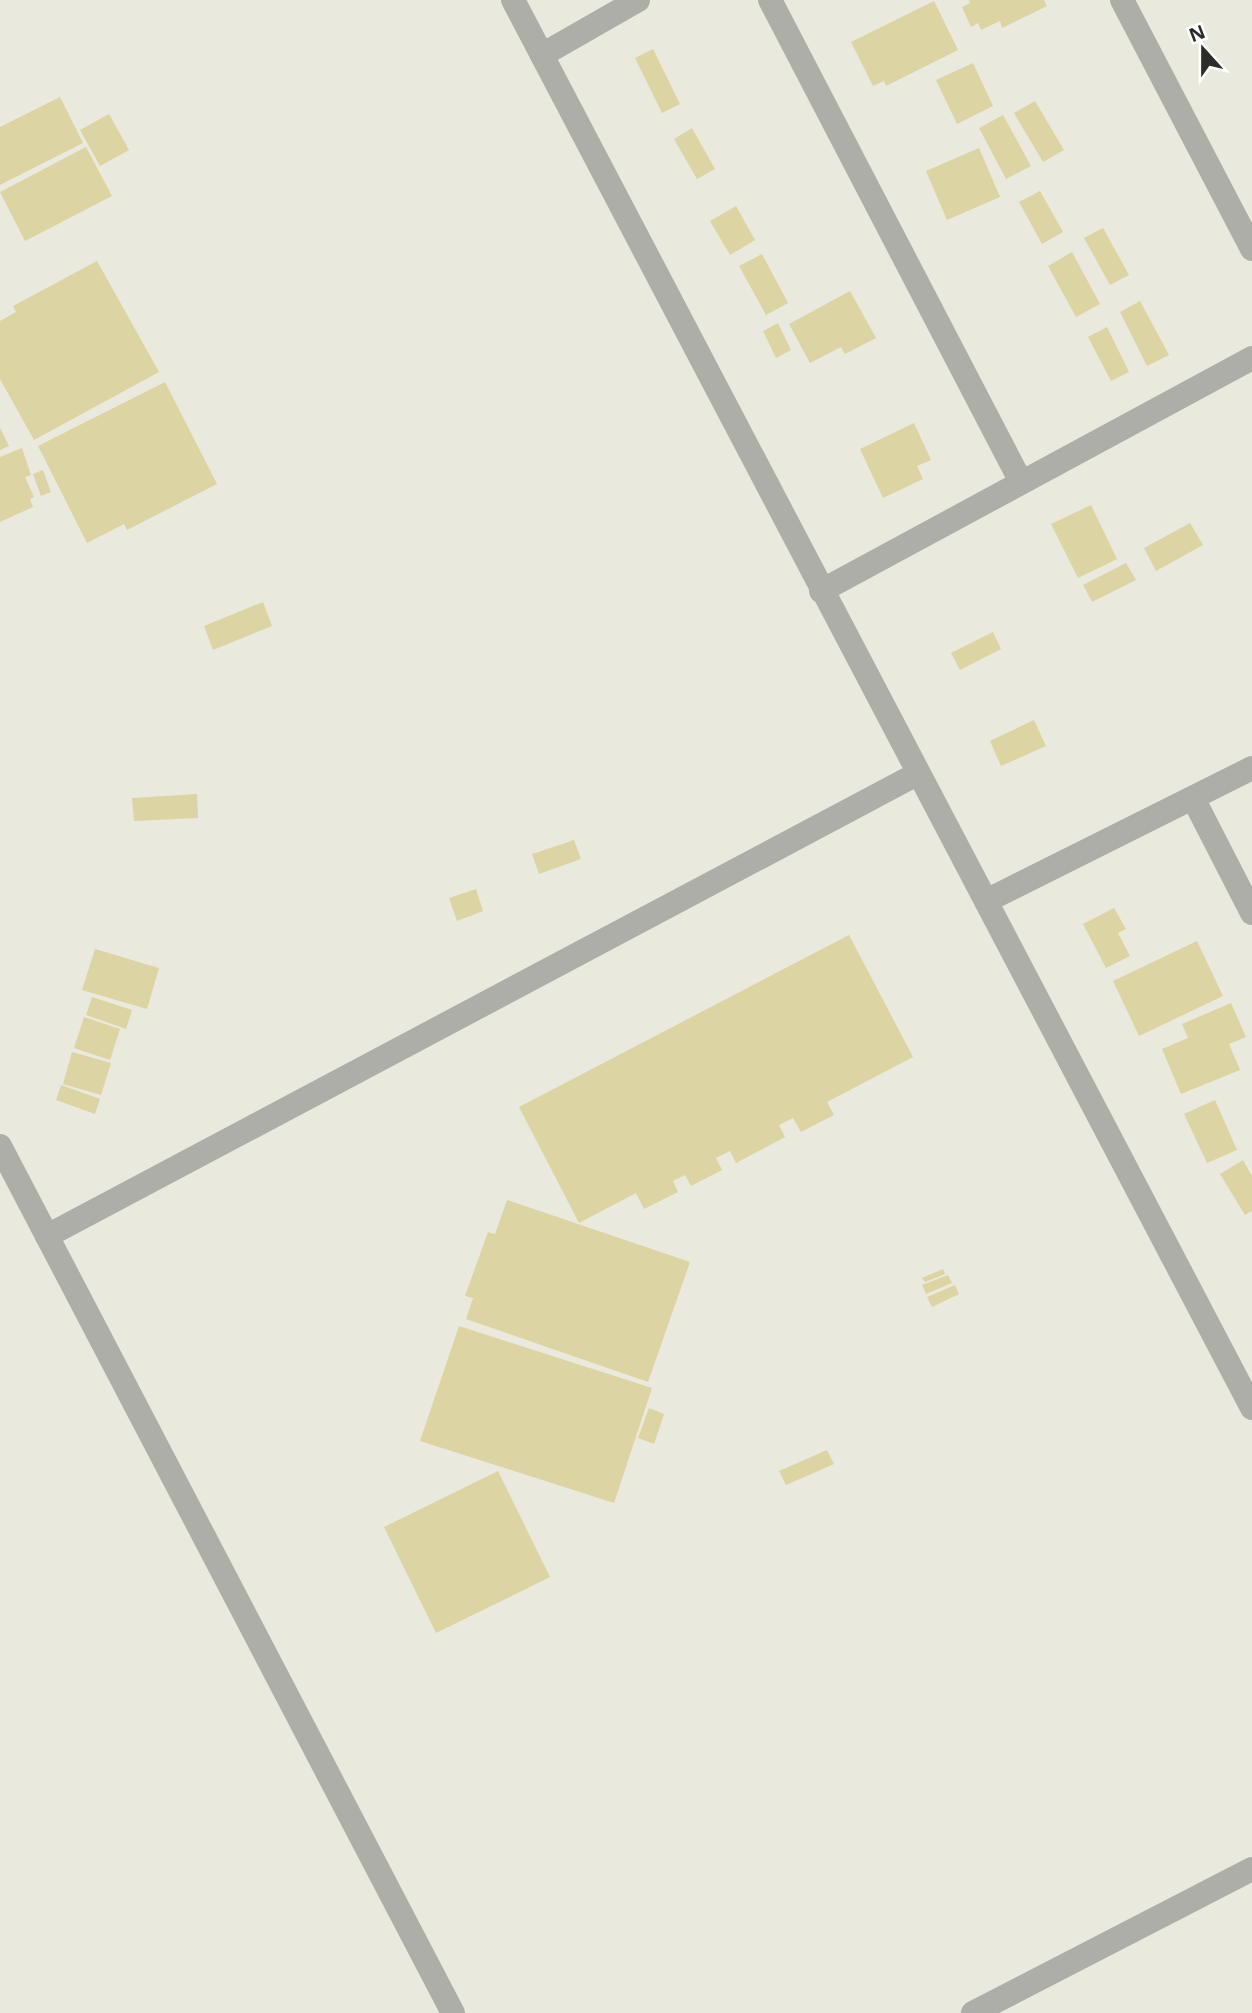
<svg xmlns="http://www.w3.org/2000/svg" width="1252" height="2013" viewBox="0 0 1252 2013" font-family="'Open Sans',sans-serif">
<style>
.building{fill:#dcd4a2}
.lines{fill:none;stroke-linecap:round;stroke-linejoin:round}
.street{stroke:#aeaea9;stroke-width:24}
</style>
<rect width="100%" height="100%" fill="#eae9de"/>
<g class="building">
<path d="M969,0h75l3,6 -45,22 -2,-7 -19,9 -3,-7 -7,4 -9,-20 8,-4z"/>
<path d="M934,1l24,49 -72,36 -2,-5 -11,5 -22,-44z"/>
<path d="M653,49l27,55 -18,9 -27,-55z"/>
<path d="M973,63l20,43 -36,18 -21,-44z"/>
<path d="M60,97l23,46 -83,42v-58z"/>
<path d="M1035,101l29,49 -21,12 -29,-49z"/>
<path d="M109,114l20,36 -29,16 -20,-36z"/>
<path d="M1003,115l28,51 -25,13 -27,-51z"/>
<path d="M692,128l23,41 -18,10 -23,-40z"/>
<path d="M86,147l26,49 -87,45 -25,-49z"/>
<path d="M979,148l21,49 -53,23 -21,-49z"/>
<path d="M1040,191l23,41 -21,12 -23,-42z"/>
<path d="M736,206l19,34 -25,15 -20,-34z"/>
<path d="M1103,228l26,47 -19,10 -26,-47z"/>
<path d="M1072,252l28,52 -24,13 -28,-51z"/>
<path d="M762,254l26,49 -22,12 -27,-49z"/>
<path d="M97,261l62,111 -125,68 -34,-61v-58l16,-9 -3,-6z"/>
<path d="M850,291l26,47 -31,16 -4,-7 -31,16 -21,-39z"/>
<path d="M1140,301l29,54 -22,11 -27,-54z"/>
<path d="M778,323l13,27 -15,8 -13,-27z"/>
<path d="M1107,327l22,45 -18,9 -23,-44z"/>
<path d="M165,382l52,102 -90,46 -3,-6 -37,19 -49,-97z"/>
<path d="M914,423l17,37 -14,6 6,13 -40,19 -23,-49z"/>
<path d="M0,428l9,18 -9,4z"/>
<path d="M22,448l9,27 -6,2 9,20 -4,2 3,8 -33,15v-65z"/>
<path d="M43,470l8,22 -10,4 -8,-22z"/>
<path d="M1091,505l26,54 -39,19 -27,-54z"/>
<path d="M1190,523l13,22 -47,26 -12,-23z"/>
<path d="M1126,563l10,17 -44,22 -9,-17z"/>
<path d="M263,602l9,24 -59,24 -9,-24z"/>
<path d="M993,632l8,17 -41,21 -9,-17z"/>
<path d="M1034,720l12,26 -45,20 -11,-25z"/>
<path d="M197,794l1,24 -64,3 -2,-23z"/>
<path d="M574,840l7,19 -42,15 -7,-20z"/>
<path d="M476,889l7,22 -26,10 -8,-23z"/>
<path d="M1114,908l12,21 -8,4 12,23 -24,12 -23,-44z"/>
<path d="M849,935l64,122 -86,45 7,13 -33,17 -8,-14 -14,7 6,12 -49,26 -6,-12 -14,7 6,12 -31,16 -6,-11 -12,6 5,11 -34,17 -8,-16 -57,30 -60,-116z"/>
<path d="M1197,941l26,55 -84,40 -26,-55z"/>
<path d="M95,949l64,19 -12,41 -65,-19z"/>
<path d="M92,997l40,13 -6,19 -40,-14z"/>
<path d="M1231,1003l15,34 -17,7 11,26 -59,24 -19,-45 26,-11 -6,-14z"/>
<path d="M84,1017l36,12 -10,31 -36,-12z"/>
<path d="M72,1052l39,11 -10,32 -38,-11z"/>
<path d="M61,1085l39,14 -5,15 -39,-14z"/>
<path d="M1215,1100l22,50 -30,13 -23,-49z"/>
<path d="M1243,1160l9,16v35l-7,4 -25,-41z"/>
<path d="M507,1200l183,62 -42,120 -182,-63 7,-21 -8,-2 23,-64 7,2z"/>
<path d="M943,1269l2,5 -20,8 -3,-4z"/>
<path d="M948,1275l4,8 -26,11 -4,-9z"/>
<path d="M955,1285l4,9 -27,13 -5,-10z"/>
<path d="M459,1326l193,62 -38,115 -194,-62z"/>
<path d="M649,1408l15,6 -10,30 -16,-6z"/>
<path d="M827,1450l7,14 -48,21 -7,-14z"/>
<path d="M498,1471l52,106 -114,56 -52,-106z"/>
</g>
<g class="lines">
<g class="street">
<path d="M513,0l739,1408"/>
<path d="M770,0l251,482"/>
<path d="M1122,0l130,249"/>
<path d="M542,55l96,-55"/>
<path d="M821,591l431,-233"/>
<path d="M1193,798l59,115"/>
<path d="M986,901l266,-133"/>
<path d="M0,1146l453,867"/>
<path d="M47,1236l870,-462"/>
<path d="M973,2013l279,-144"/>
</g>
</g>
<g transform="translate(1203 49) rotate(339)" stroke="#ffffff" stroke-width="5" paint-order="stroke">
<path d="M0-5L12 26L0 18L-12 26Z" fill="#2c2c28"/>
<text y="-10" font-size="19" font-weight="bold" text-anchor="middle" fill="#2c2c28">N</text>
</g>
</svg>
